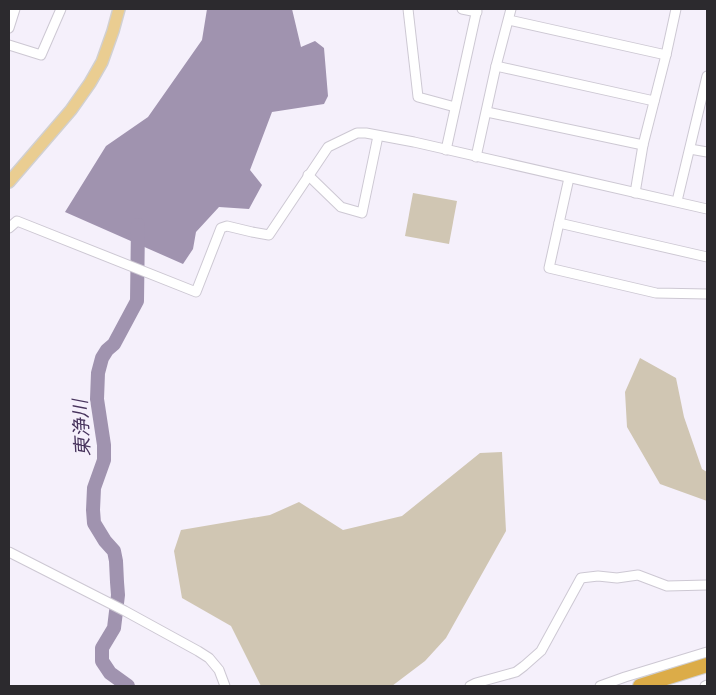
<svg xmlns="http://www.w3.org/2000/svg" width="716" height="695" viewBox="0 0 716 695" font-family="'Open Sans','Noto Sans JP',sans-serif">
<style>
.green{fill:#d0c6b3}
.water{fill:#a093af}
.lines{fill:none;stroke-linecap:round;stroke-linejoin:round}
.river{stroke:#a093af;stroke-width:14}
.minor-casing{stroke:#cdc8d3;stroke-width:11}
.major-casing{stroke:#d1d0d1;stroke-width:14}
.highway-casing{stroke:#d1d0d1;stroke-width:16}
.minor{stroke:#fff;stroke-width:9}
.major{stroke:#eacd91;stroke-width:11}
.highway{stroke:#dcac48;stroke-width:14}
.labels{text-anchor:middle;stroke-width:4;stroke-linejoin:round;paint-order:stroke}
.water-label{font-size:19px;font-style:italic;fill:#48345d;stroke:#f5f0fb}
</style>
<rect width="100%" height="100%" fill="#f5f0fb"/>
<g class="green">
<path d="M413,193l44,8 -8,43 -44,-8z"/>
<path d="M640,358l36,20 8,39 18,52 5,3v29l-47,-17 -33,-57 -2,-35z"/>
<path d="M502,452l4,79 -60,107 -21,23 -33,25h-131l-30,-60 -49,-28 -8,-47 7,-21 89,-15 29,-13 44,28 59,-14 78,-63z"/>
</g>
<path class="water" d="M207,9h85l9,38 14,-6 9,7 4,48 -4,8 -52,8 -22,58 12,15 -13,24 -30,-2 -23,25 -3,17 -10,15 -118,-52 41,-66 42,-29 54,-77z"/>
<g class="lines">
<path class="river" d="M128,686l-18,-13 -8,-12v-13l12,-20 4,-33 -1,-13 -1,-21 -2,-10 -9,-10 -11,-18 -1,-13 1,-22 10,-28v-15l-7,-46 1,-26 4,-15 5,-8 7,-6 23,-43 1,-76"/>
<defs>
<g id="minor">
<path d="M408,9l10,88 37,10"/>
<path d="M462,9l15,3"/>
<path d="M509,20l157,35"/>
<path d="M9,28l6,-19"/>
<path d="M9,45l32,10 20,-46"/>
<path d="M496,66l158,35"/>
<path d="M487,112l156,33"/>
<path d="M690,149l17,3"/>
<path d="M446,150l31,-141"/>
<path d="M476,157l20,-91 15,-57"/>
<path d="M308,175l33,32 21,6 16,-77"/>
<path d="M569,178l-20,90 107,25 51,1"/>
<path d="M635,193l8,-48 23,-90 10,-46"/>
<path d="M677,201l30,-125"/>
<path d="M559,223l148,34"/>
<path d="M9,228l8,-7 179,71 25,-64 6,-2 25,6 17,3 59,-88 29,-14h9l48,9 293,67"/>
<path d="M9,552l116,59 73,40 11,7 10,12 6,16"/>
<path d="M470,686l6,-3 40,-11 8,-6 17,-15 40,-73 17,-2 19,2 21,-3 29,11 40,-1"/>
<path d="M600,686l25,-9 82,-25"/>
<path d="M705,686l2,-1"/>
</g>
<path id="major" d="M9,182l62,-72 19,-27 12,-21 11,-31 6,-22"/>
<path id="highway" d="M640,686l67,-21"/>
</defs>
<use href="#minor" class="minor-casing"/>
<use href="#major" class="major-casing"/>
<use href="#highway" class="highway-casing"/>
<use href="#minor" class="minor"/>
<use href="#major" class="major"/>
<use href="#highway" class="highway"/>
</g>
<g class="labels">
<g class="water-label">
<text transform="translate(81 428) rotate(-93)" y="7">東浄川</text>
</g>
</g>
<rect width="716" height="695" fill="none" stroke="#2c2a2e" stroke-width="20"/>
</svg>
